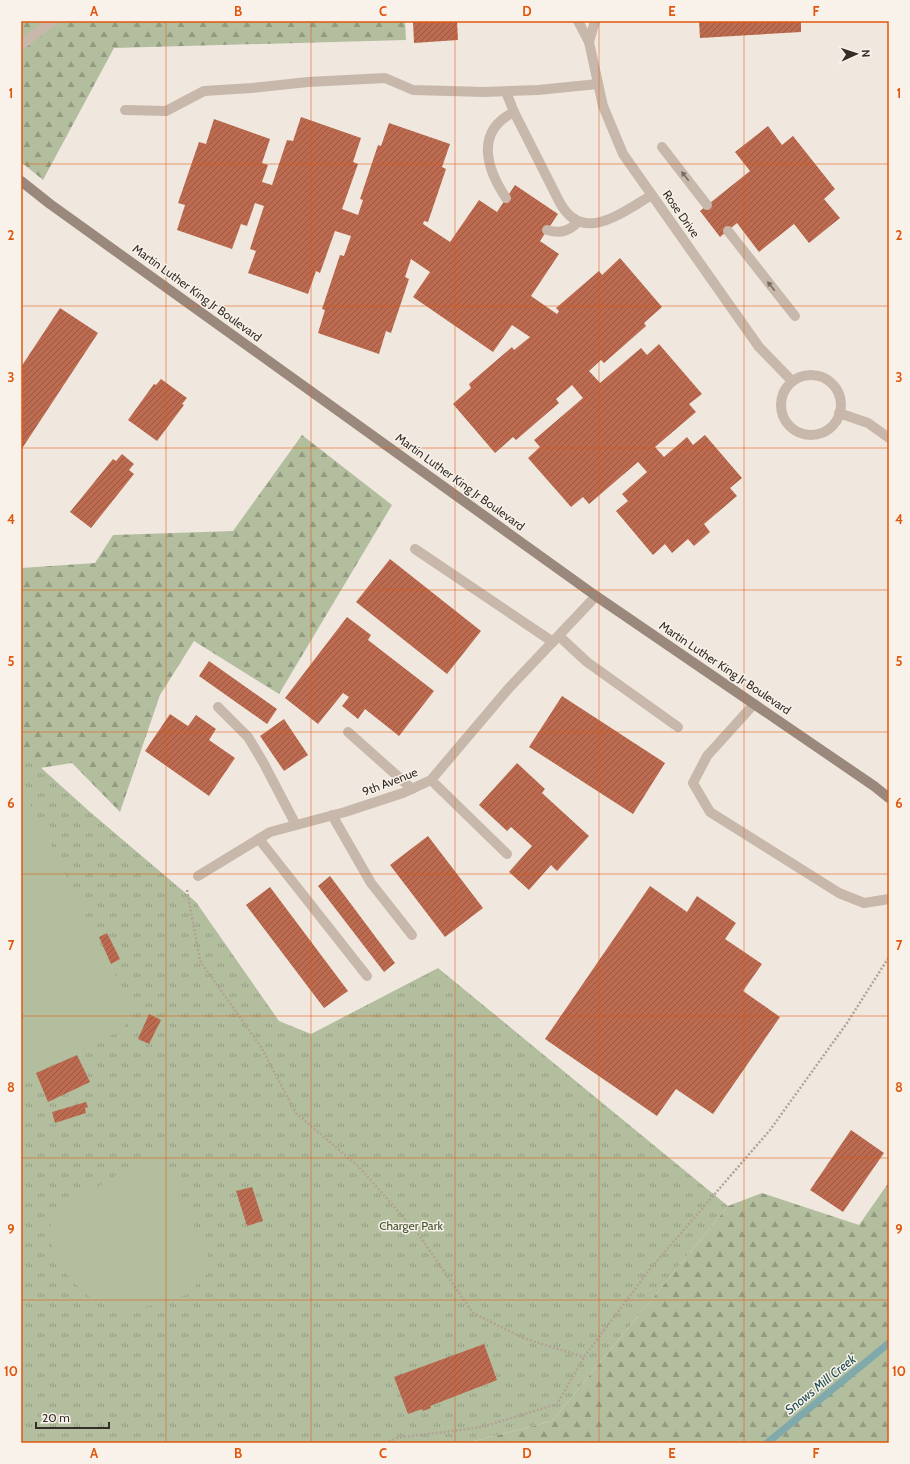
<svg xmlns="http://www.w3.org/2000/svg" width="910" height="1464" viewBox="0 0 910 1464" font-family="Cabin,sans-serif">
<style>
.forest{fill:url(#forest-firs)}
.park{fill:url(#park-tufts)}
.pitch{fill:#b3be9f}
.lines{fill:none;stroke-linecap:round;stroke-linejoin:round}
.stream{stroke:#7fa9ab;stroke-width:7}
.building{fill:url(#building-hatch)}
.path{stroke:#b3a295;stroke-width:2.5;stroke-dasharray:2 2;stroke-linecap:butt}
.service{stroke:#c8b8ab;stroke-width:10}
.minor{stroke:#c8b8ab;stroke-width:10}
.secondary{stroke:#9b887c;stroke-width:10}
.oneway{fill:#786c64}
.grid{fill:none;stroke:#df570d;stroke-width:1;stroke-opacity:0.55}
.labels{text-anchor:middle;stroke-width:3;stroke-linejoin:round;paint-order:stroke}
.street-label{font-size:12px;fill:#362d29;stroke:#f8f2ea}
.park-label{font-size:12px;fill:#45522f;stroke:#f8f2ea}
.water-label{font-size:13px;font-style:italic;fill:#225054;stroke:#f8f2ea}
.neatline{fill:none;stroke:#df570d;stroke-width:1.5}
.grid-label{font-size:13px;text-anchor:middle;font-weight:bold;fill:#df570d}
</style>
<defs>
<pattern id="forest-firs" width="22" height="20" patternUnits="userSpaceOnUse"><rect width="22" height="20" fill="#b3be9f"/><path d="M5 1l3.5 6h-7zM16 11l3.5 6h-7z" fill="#929b82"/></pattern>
<pattern id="park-tufts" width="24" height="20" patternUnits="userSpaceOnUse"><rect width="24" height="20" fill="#b3be9f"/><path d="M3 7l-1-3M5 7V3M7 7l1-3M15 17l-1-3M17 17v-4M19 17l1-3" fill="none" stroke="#929b82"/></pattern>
<pattern id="building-hatch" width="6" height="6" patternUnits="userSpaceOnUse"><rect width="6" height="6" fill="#bc6b50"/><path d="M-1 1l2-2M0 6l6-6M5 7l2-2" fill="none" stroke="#9a5842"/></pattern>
</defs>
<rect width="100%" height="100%" fill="#f0e8de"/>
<g class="forest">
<path d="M21,21h384l1,19 -292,8 -71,132 -22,-18z"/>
<path d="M302,435l90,70 -113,189 -85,-53 -34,54 -40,117 -48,-49 -51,8v-203l74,-5 18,-28 120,-4z"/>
<path d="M889,1182v261h-422l85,-22 176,-215 34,-13 97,32z"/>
</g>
<path class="park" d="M21,754l7,2 62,56 106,90 83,119 32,13 127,-66 290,238 -176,215 -85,22h-446z"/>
<g class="pitch">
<path d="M27,797l104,210 -7,22 -103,51v-279z"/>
<path d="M156,1138l14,4 -5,18 48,107 -26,28 -37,11 -31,1 -26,-7 -23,-21 -15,-22 -6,-25 4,-16 99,-64z"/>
</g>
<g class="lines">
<path class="stream" d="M767,1443l122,-100"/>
</g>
<g class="building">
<path d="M413,21h44l1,19 -44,3z"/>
<path d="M699,21h102v11l-101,6z"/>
<path d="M301,117l60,21 -8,24 5,2 -16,45 16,6 5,-15 -3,-1 18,-54 3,1 8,-23 61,21 -8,23 4,2 -18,53 -4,-1 -1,3 27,18 29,-42 18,12 18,-27 43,29 -18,27 19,13 -28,42 26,18 2,-3 -3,-3 43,-37 3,4 18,-17 42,49 -18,16 2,3 -42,37 -3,-3 -12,11 11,12 41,-35 6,7 12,-11 43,50 -13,10 7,8 -41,35 9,10 23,-20 6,8 12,-10 37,43 -12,10 7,8 -33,28 6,8 -16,14 -6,-7 -16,14 -7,-9 -12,11 -37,-44 12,-10 -6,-7 25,-22 -9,-10 -49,42 -6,-7 -12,10 -43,-49 12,-11 -6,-7 49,-42 -11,-13 -16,14 3,4 -43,37 -3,-3 -18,16 -42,-49 18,-16 -2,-4 43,-37 2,3 16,-13 -18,-12 -19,27 -80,-55 17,-25 -19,-13 -6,18 4,2 -18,54 -5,-2 -7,23 -61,-21 7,-23 -3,-1 18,-54 4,1 7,-20 -16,-5 -15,42 -4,-2 -8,23 -60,-21 8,-22 -6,-2 14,-43 -9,-3 -8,23 -6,-2 -9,25 -55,-19 8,-25 -7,-2 21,-61 7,2 8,-25 56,20 -8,24 6,2 -6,17 10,3 15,-45 6,1z"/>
<path d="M768,126l14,19 11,-9 42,53 -11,10 16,19 -31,25 -15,-19 -35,28 -22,-29 -17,14 -20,-26 50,-40 -15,-19z"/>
<path d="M60,308l38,25 -77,117v-83z"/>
<path d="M161,379l26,19 -5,6 2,1 -27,36 -29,-21 26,-36 2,1z"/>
<path d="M122,454l12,10 -5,6 5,4 -43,54 -21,-16 43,-53 3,2z"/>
<path d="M390,559l91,72 -34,43 -91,-72z"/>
<path d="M347,617l24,18 -3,5 66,51 -35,45 -34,-27 -7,10 -16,-13 7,-9 -6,-4 -25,31 -33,-26z"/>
<path d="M209,661l68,48 -10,15 -68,-48z"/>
<path d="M562,696l103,67 -32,51 -104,-67z"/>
<path d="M170,714l18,12 8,-11 20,14 -7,11 26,18 -26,38 -64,-45z"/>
<path d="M284,719l24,36 -24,16 -24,-35z"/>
<path d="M517,763l28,26 -3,4 47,43 -32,35 -6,-6 -22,25 -20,-18 23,-26 -21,-19 -4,4 -28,-26z"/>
<path d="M428,836l55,72 -38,29 -55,-72z"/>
<path d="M330,876l65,87 -11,9 -66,-86z"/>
<path d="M650,886l37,26 10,-16 39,27 -11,16 37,25 -19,27 37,26 -67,97 -37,-25 -19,27 -112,-77z"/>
<path d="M270,887l78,104 -24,17 -78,-103z"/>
<path d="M107,933l13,26 -9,5 -12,-27z"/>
<path d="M149,1014l12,6 -12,24 -11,-5z"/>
<path d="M77,1055l13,27 -42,20 -12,-29z"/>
<path d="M86,1102l2,5 -3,1 1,5 -31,10 -3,-11z"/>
<path d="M851,1130l33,23 -41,59 -33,-22z"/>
<path d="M252,1187l11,34 -16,5 -11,-35z"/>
<path d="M484,1344l13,36 -67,26 1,2 -8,3 -1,-2 -14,5 -14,-37z"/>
</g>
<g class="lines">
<g class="path">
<path d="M187,890l13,71 61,86 35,66 63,54 60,68 54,78 50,25 61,19"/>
<path d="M385,1443l12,-5 85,-11 75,-23 27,-47 66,-88 120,-139 77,-107 42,-66"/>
</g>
<g class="service">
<path d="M506,92l8,20 45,89c23,45 63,11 93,-6"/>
<path d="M125,110l41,1 38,-20 48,-3 56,-6 77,-4 28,12 71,2 54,-2 60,-6"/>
<path d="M662,147l45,58"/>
<path d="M506,198c-20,-30 -31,-67 8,-86"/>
<path d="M547,230c14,4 22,1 31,-8"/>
<path d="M728,231l67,85"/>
<path d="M839,413l29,10 21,15"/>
<path d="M415,549l138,93"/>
<path d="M559,636l28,26 91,65"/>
<path d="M754,704l-47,52 -14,27 17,29 129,81 25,10 25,-4"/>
<path d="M218,707l30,30 15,25 33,63"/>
<path d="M348,732l64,57"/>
<path d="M431,780l76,74"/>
<path d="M332,815l39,68 41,52"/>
<path d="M259,839l108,137"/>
</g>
<g class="minor">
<path d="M578,21l11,21 14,64 20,48 136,193 33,34"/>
<path d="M589,42l6,-21"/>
<path d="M21,45l31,-24"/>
<circle cx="811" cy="405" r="30"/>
<path d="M198,876l72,-44 75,-20 58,-19 28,-13 78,-92 87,-92"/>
</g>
<path class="secondary" d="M21,181l29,23 546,392 278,190 15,12"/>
</g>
<defs><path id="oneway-solid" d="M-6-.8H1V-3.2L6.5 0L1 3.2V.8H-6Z"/></defs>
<g class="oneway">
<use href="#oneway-solid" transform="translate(685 176) rotate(-128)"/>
<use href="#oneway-solid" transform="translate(771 286) rotate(-128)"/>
</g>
<path class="grid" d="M166,21v1422M311,21v1422M455,21v1422M599,21v1422M744,21v1422M21,164h868M21,306h868M21,448h868M21,590h868M21,732h868M21,874h868M21,1016h868M21,1158h868M21,1300h868"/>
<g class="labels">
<g class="street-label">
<text transform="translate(681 214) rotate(55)" y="4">Rose Drive</text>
<text transform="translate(197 293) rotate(36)" y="4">Martin Luther King Jr Boulevard</text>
<text transform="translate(460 482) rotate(36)" y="4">Martin Luther King Jr Boulevard</text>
<text transform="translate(725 668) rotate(34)" y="4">Martin Luther King Jr Boulevard</text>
<text transform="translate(390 782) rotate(-21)" y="4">9th Avenue</text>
</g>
<g class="park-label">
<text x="411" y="1230">Charger Park</text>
</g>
<g class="water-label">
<text transform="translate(820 1384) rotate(-39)" y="5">Snows Mill Creek</text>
</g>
</g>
<rect width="910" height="1464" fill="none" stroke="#f8f2ea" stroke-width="44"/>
<g transform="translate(856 54) rotate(87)" stroke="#f8f2ea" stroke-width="3" paint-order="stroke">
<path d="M0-3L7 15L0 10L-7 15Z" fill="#362d29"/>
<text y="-6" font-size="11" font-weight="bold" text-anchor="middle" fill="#362d29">N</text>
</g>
<path d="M36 1422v6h73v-6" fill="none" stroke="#362d29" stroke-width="2"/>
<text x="42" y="1422" font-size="12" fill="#362d29" stroke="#f8f2ea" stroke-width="3" paint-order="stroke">20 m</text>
<rect x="22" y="22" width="866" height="1420" class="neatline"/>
<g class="grid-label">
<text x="94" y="16">A</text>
<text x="238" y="16">B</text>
<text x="383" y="16">C</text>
<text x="527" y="16">D</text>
<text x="672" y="16">E</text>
<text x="816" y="16">F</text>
<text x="11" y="98">1</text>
<text x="899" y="98">1</text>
<text x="11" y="240">2</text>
<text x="899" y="240">2</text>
<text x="11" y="382">3</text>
<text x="899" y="382">3</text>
<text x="11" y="524">4</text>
<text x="899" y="524">4</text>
<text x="11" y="666">5</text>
<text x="899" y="666">5</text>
<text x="11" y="808">6</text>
<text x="899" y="808">6</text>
<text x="11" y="950">7</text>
<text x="899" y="950">7</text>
<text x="11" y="1092">8</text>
<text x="899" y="1092">8</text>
<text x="11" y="1234">9</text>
<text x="899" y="1234">9</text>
<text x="11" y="1376">10</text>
<text x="899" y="1376">10</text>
<text x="94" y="1458">A</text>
<text x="238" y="1458">B</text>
<text x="383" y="1458">C</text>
<text x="527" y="1458">D</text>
<text x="672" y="1458">E</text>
<text x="816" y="1458">F</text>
</g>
</svg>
